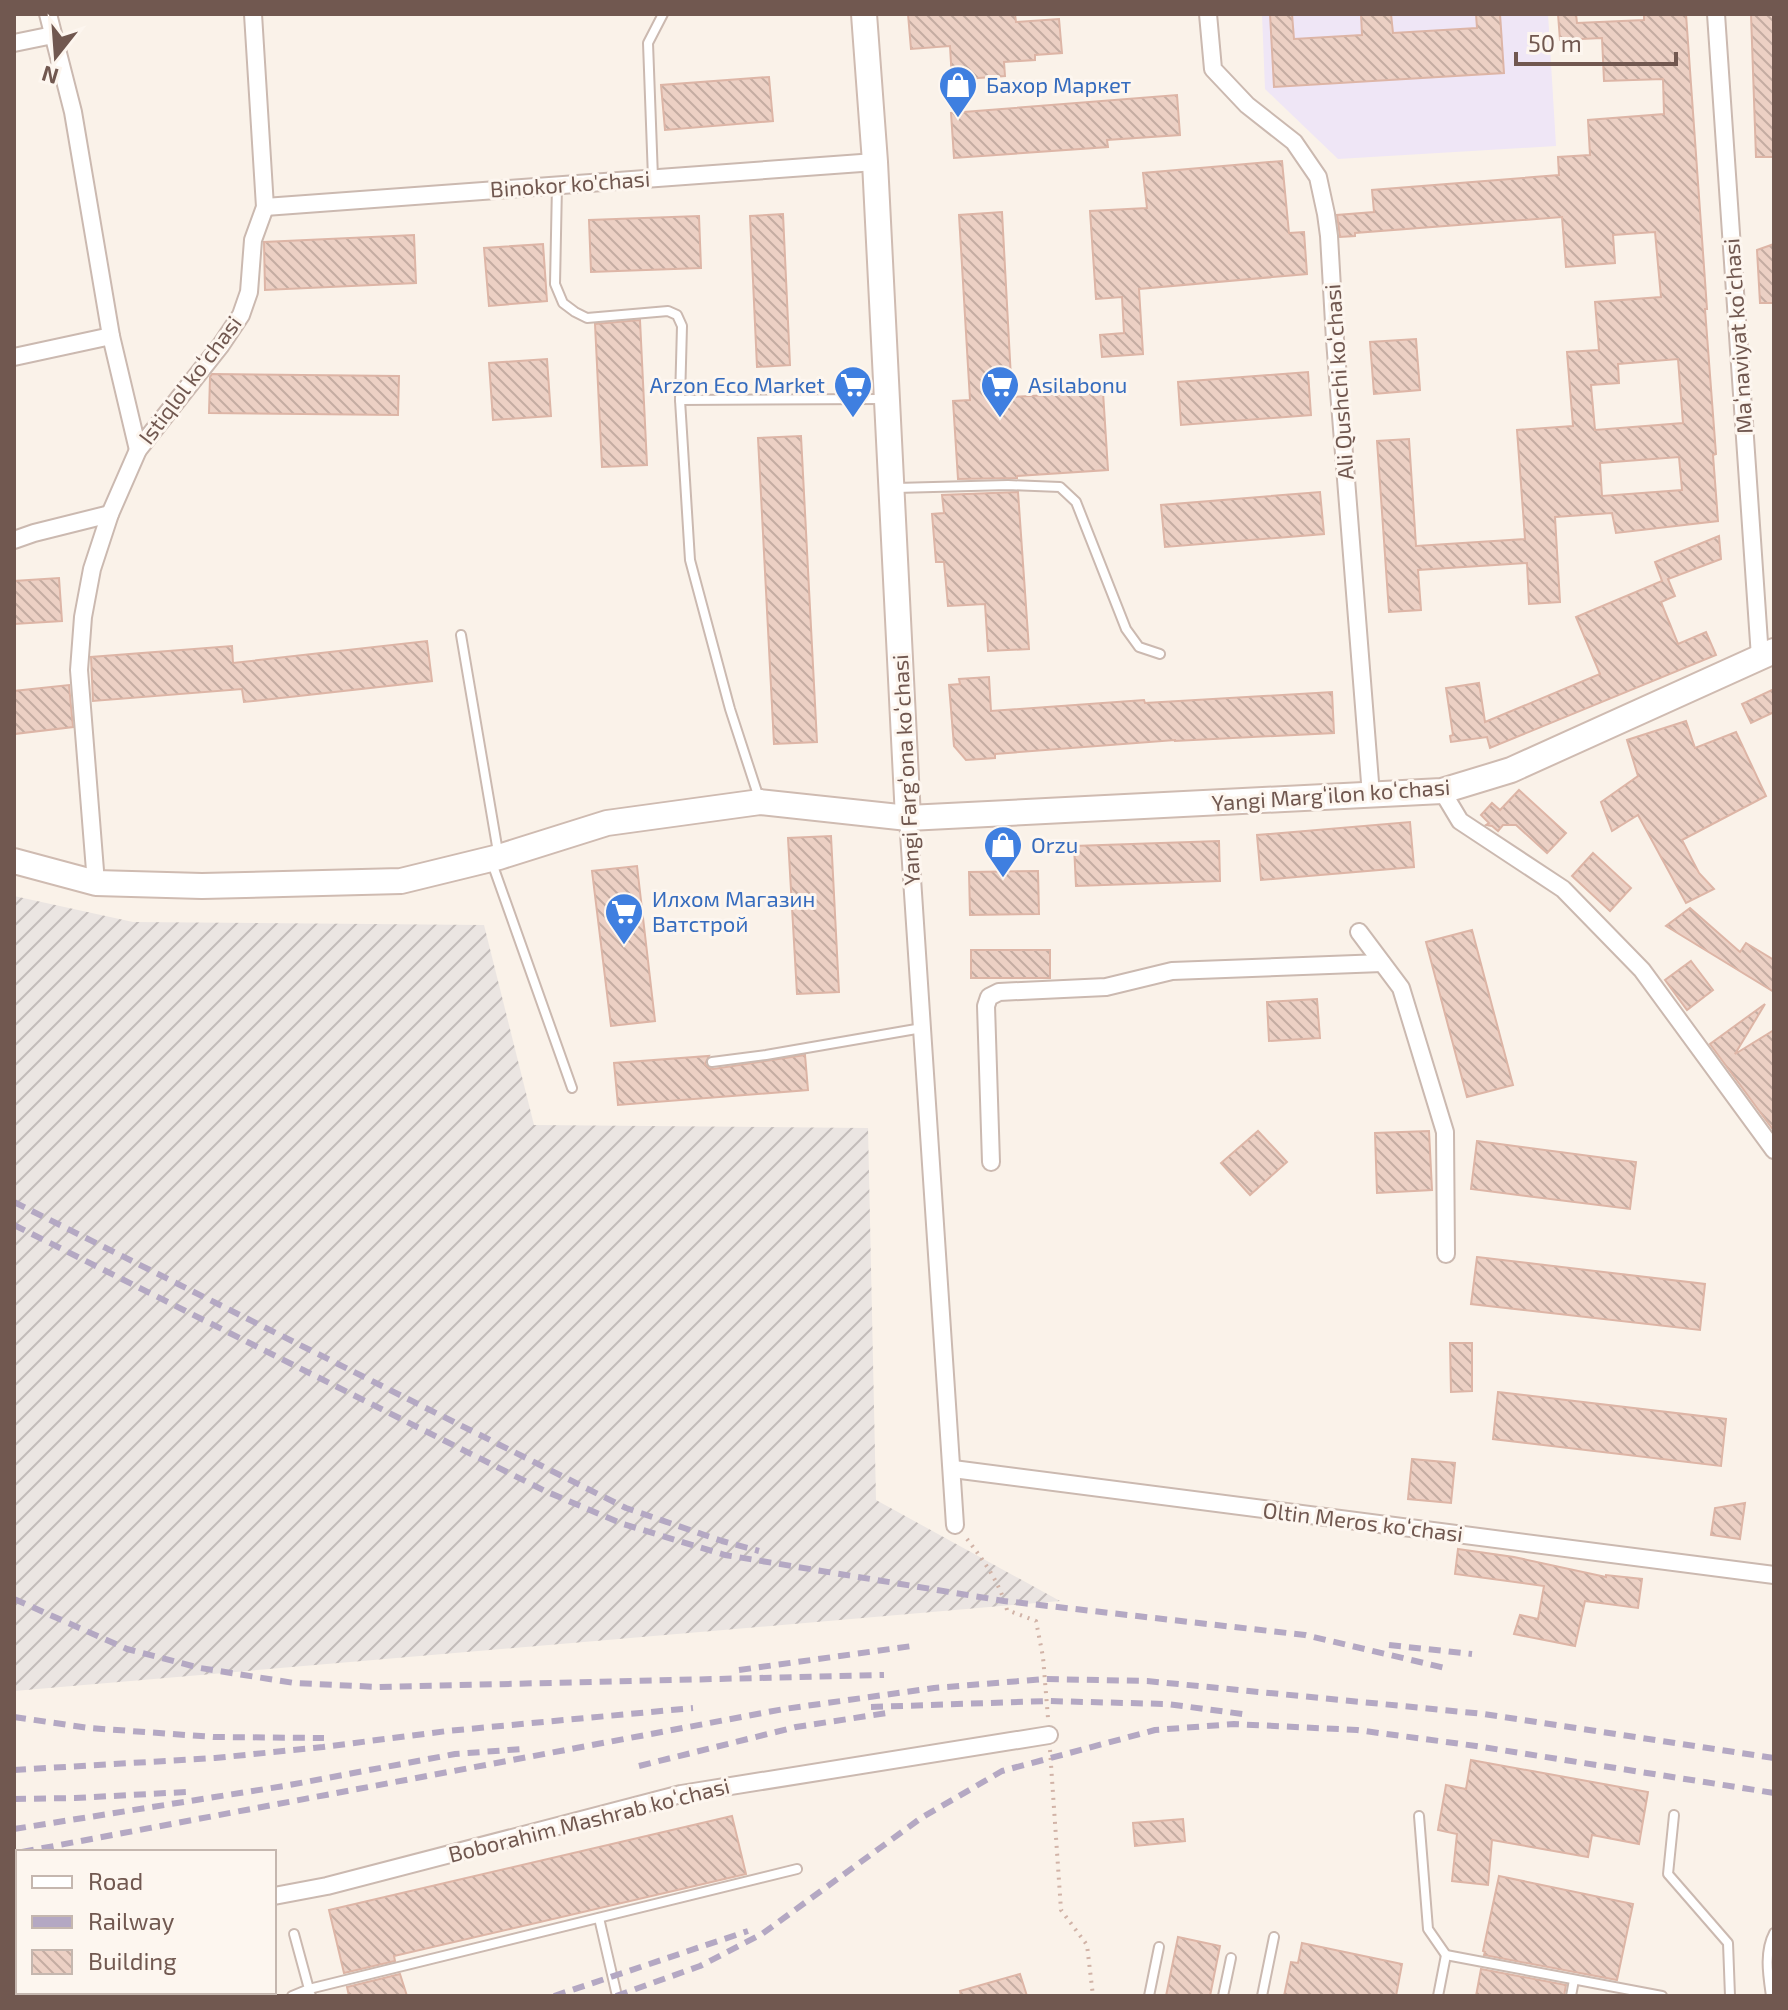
<svg xmlns="http://www.w3.org/2000/svg" width="1788" height="2010" viewBox="0 0 1788 2010" font-family="'Exo 2',sans-serif">
<style>
.industrial{fill:url(#industrial-furrows)}
.education{fill:#efe6f6}
.building{fill:url(#building-back-hatch);stroke:#ddb5a6;stroke-width:2;fill-rule:evenodd}
.lines{fill:none;stroke-linecap:round;stroke-linejoin:round}
.lane-casing{stroke:#cbb9b0;stroke-width:12}
.street-casing{stroke:#cbb9b0;stroke-width:20}
.secondary-casing{stroke:#cfbbb1;stroke-width:28}
.path{stroke:#d1b3a7;stroke-width:4;stroke-dasharray:2 6;stroke-linecap:butt}
.lane{stroke:#fff;stroke-width:8}
.street{stroke:#fff;stroke-width:16}
.secondary{stroke:#fff;stroke-width:24}
.rail{stroke:#b4a8c3;stroke-width:6;stroke-dasharray:12 8;stroke-linecap:butt}
.labels{text-anchor:middle;stroke-width:6;stroke-linejoin:round;paint-order:stroke}
.shop-label{font-size:22px;fill:#366cbe;stroke:#fdf6ef;text-anchor:start}
.street-label{font-size:22px;fill:#715850;stroke:#fdf6ef}
</style>
<defs>
<pattern id="industrial-furrows" width="10" height="10" patternUnits="userSpaceOnUse" patternTransform="scale(2)"><rect width="10" height="10" fill="#ebe5e2"/><path d="M-1 1l2-2M0 10L10 0M9 11l2-2" fill="none" stroke="#c3bcba"/></pattern>
<pattern id="building-back-hatch" width="6" height="6" patternUnits="userSpaceOnUse" patternTransform="scale(2)"><rect width="6" height="6" fill="#ecd0c4"/><path d="M-1 5l2 2M0 0l6 6M5-1l2 2" fill="none" stroke="#c4aca2"/></pattern>
</defs>
<rect width="100%" height="100%" fill="#faf2e9"/>
<path class="industrial" d="M14,896l119,26 351,3 50,200 334,3 8,372 184,101 -1046,90z"/>
<path class="education" d="M1262,14h286l8,132 -218,13 -73,-70z"/>
<g class="building">
<path d="M908,14h107l1,8 43,-3 3,34 -27,2v5l-31,2 1,14 -53,4 -2,-34 -39,3z"/>
<path d="M1270,14h22l2,25 68,-4 -1,-21h30l2,19 84,-5 -1,-14h24l4,59 -230,14z"/>
<path d="M1558,14h18l1,9 67,-3v-6h42l21,295h-2l11,145 -3,1 5,66 -102,12 -4,-20 -57,4 5,85 -31,2 -2,-41 -109,7 3,40 -32,2 -12,-171 32,-2 7,107 109,-7 -8,-109 56,-4 -6,-74 32,-2 -4,-48 66,-5 -6,-65 -42,3 2,28 -49,4 -4,-50 -207,16v3l-15,1 -3,-22 37,-3 -2,-22 187,-15 -1,-18 32,-2 -2,-35 76,-6 -1,-35 -59,2 -2,-43 -42,2zM1678,359l5,64 -88,7 -4,-45 28,-2 -1,-19zM1679,457l3,33 -80,6 -2,-33z"/>
<path d="M1751,14h23v143h-18z"/>
<path d="M769,77l4,44 -108,9 -4,-45z"/>
<path d="M1177,95l3,40 -73,5 1,7 -154,11 -3,-45z"/>
<path d="M1282,161l7,72 15,-1 3,42 -168,15 4,65 -41,3 -2,-22 24,-2 -2,-36 -26,2 -6,-88 57,-3 -4,-35z"/>
<path d="M1002,212l10,185 91,-5 5,78 -91,6v2l-59,1 -5,-78 17,-1 -11,-185z"/>
<path d="M783,214l7,151 -33,2 -7,-151z"/>
<path d="M699,216l2,52 -110,4 -2,-52z"/>
<path d="M414,235l2,48 -151,7 -1,-48z"/>
<path d="M543,244l4,57 -58,5 -5,-58z"/>
<path d="M1774,244v59h-14l-3,-53z"/>
<path d="M640,320l7,145 -45,2 -7,-143z"/>
<path d="M1416,339l4,51 -46,4 -4,-52z"/>
<path d="M547,359l4,57 -58,4 -4,-57z"/>
<path d="M1308,372l3,43 -130,10 -3,-43z"/>
<path d="M212,374l187,2 -1,39 -189,-2 1,-36z"/>
<path d="M801,436l16,306 -43,2 -16,-306z"/>
<path d="M1018,492l11,157 -41,2 -3,-47 -37,2 -4,-44h-8l-4,-48 12,-1 -2,-18z"/>
<path d="M1320,492l4,42 -159,13 -4,-42z"/>
<path d="M1719,536l2,23 -53,20 7,17 -14,6 17,42 28,-12 10,23 -226,93 -3,-11 -36,5 -1,-6 3,-1 -7,-47 33,-5 6,39 115,-48 -24,-57 86,-36 -7,-19z"/>
<path d="M59,578l3,43 -48,3v-43z"/>
<path d="M427,641l5,40 -188,21 -2,-13 -149,12 -2,-44 141,-11 1,17z"/>
<path d="M989,677l2,34 153,-11 1,3 187,-11 2,41 -159,8v-1l-180,14v4l-29,2 -12,-14 -5,-61 11,-1 -1,-5z"/>
<path d="M69,685l4,42 -59,7v-43z"/>
<path d="M1774,689v23l-23,11 -9,-19z"/>
<path d="M1686,721l9,27 41,-16 30,64 -84,44 17,33 15,16 -28,14 -48,-88 -26,16 -11,-29 37,-26 -11,-36z"/>
<path d="M1519,790l47,43 -19,20 -31,-28h-13l-5,6 -6,-5 -6,-1 3,-2 -8,-8 11,-12 8,7z"/>
<path d="M1410,822l4,45 -153,13 -4,-45z"/>
<path d="M831,836l8,156 -42,2 -9,-156z"/>
<path d="M1219,841l1,40 -144,5 -2,-40z"/>
<path d="M1593,853l38,35 -21,23 -38,-35z"/>
<path d="M637,866l18,155 -44,5 -19,-155z"/>
<path d="M1038,871l1,43 -69,1 -1,-43z"/>
<path d="M1690,908l50,44 6,-9 28,17v32l-108,-66z"/>
<path d="M1472,930l41,155 -46,12 -41,-155z"/>
<rect x="971" y="950" width="79" height="28"/>
<path d="M1691,961l22,29 -26,20 -22,-30z"/>
<path d="M1317,999l3,39 -51,3 -2,-39z"/>
<path d="M1765,1004l-30,50 39,-24v101l-64,-87z"/>
<path d="M805,1055l3,35 -190,15 -4,-42 95,-7 -4,8 4,4 4,1z"/>
<path d="M1258,1131l29,31 -37,33 -29,-32z"/>
<path d="M1429,1131l3,59 -55,3 -2,-60z"/>
<path d="M1477,1141l159,21 -6,47 -159,-20z"/>
<path d="M1477,1257l228,27 -5,46 -229,-26z"/>
<path d="M1450,1343h22v48l-21,1z"/>
<path d="M1498,1392l228,27 -5,47 -228,-27z"/>
<path d="M1412,1459l43,4 -4,40 -43,-4z"/>
<path d="M1745,1503l-5,36 -29,-4 4,-27z"/>
<path d="M1458,1549l56,8 92,20v-2l36,4 -4,29 -53,-7 -10,45 -61,-12 6,-19 18,4 6,-33 -89,-12z"/>
<path d="M1471,1760l177,32 -9,52 -47,-9 -4,22 -96,-17 -4,45 -36,-4 5,-47 -19,-4 8,-45 20,4z"/>
<path d="M732,1816l14,58 -352,82 1,5 -51,12 -15,-63z"/>
<path d="M1183,1819l2,22 -50,5 -2,-23z"/>
<path d="M1499,1876l134,28 -16,76 -133,-25 1,-3 -2,-1z"/>
<path d="M1178,1937l42,9 -10,50h-44z"/>
<path d="M1302,1943l100,21 -6,32h-112l7,-34 7,1z"/>
<path d="M1481,1969l85,16 -2,11h-88z"/>
<path d="M400,1974l7,22h-58l-2,-9z"/>
<path d="M1020,1974l7,22h-66l-1,-5z"/>
</g>
<g class="lines">
<defs>
<g id="lane">
<path d="M653,178l-5,-135 15,-29"/>
<path d="M557,185l-2,99 8,19 12,9 12,6 81,-7 9,4 5,11 -2,74 10,160 40,149 29,89"/>
<path d="M680,400l203,-1"/>
<path d="M896,488l112,-3 52,2 16,15 50,127 13,18 21,7"/>
<path d="M461,635l37,217"/>
<path d="M492,863l80,225"/>
<path d="M712,1062l54,-7 156,-27"/>
<path d="M1674,1815l-6,59 60,69 2,53"/>
<path d="M1419,1816l9,113 18,26"/>
<path d="M599,1918l18,78"/>
<path d="M292,1996l17,-7 -15,-55"/>
<path d="M311,1996l-2,-7 488,-120"/>
<path d="M1149,1996l10,-49"/>
<path d="M1223,1996l8,-38"/>
<path d="M1262,1996l12,-59"/>
<path d="M1438,1996l8,-41 216,41"/>
<path d="M1571,1996l3,-16"/>
<path d="M1771,1996c-3,-21 -7,-44 3,-63"/>
</g>
<g id="street">
<path d="M48,14l25,98 38,224 27,114"/>
<path d="M1208,14l5,55 34,36 47,37 24,35 8,37 3,22 6,104 36,455"/>
<path d="M1716,14l44,643"/>
<path d="M14,43l39,-8"/>
<path d="M265,207l610,-45"/>
<path d="M14,357l97,-21"/>
<path d="M14,540l20,-7 76,-19"/>
<path d="M1442,791l18,30 103,68 79,81 132,180"/>
<path d="M908,818l47,707"/>
<path d="M96,883l-17,-213 4,-53 9,-48 18,-55 28,-64 83,-105 20,-30 8,-23 4,-52 12,-33 -12,-193"/>
<path d="M1359,932l42,56 44,144 1,122"/>
<path d="M991,1162l-5,-156 3,-9 10,-5 107,-5 66,-16 210,-8"/>
<path d="M953,1469l821,106"/>
<path d="M274,1896l53,-10 354,-92 368,-59"/>
<path d="M14,1945l4,-1"/>
</g>
<g id="secondary">
<path d="M864,14l11,148 33,656"/>
<path d="M14,861l82,22 106,3 199,-5 98,-24 108,-34 153,-21 148,16 534,-27 69,-21 263,-119"/>
</g>
</defs>
<use href="#lane" class="lane-casing"/>
<use href="#street" class="street-casing"/>
<use href="#secondary" class="secondary-casing"/>
<g class="path">
<path d="M967,1539c17,22 33,44 40,71l29,11 7,36 5,61"/>
<path d="M1050,1750l11,160 26,35 6,51"/>
</g>
<use href="#lane" class="lane"/>
<use href="#street" class="street"/>
<use href="#secondary" class="secondary"/>
<g class="rail">
<path d="M14,1202l612,306 96,33 37,10"/>
<path d="M14,1225l531,266 78,33 102,31 279,46 301,34 140,33"/>
<path d="M14,1599l113,50 73,19 94,15 85,4 505,-12"/>
<path d="M1389,1645l83,9"/>
<path d="M739,1670l173,-24"/>
<path d="M871,1707l176,-6 120,3 83,11"/>
<path d="M14,1717l75,11 125,9 110,1"/>
<path d="M639,1766l157,-39 91,-14"/>
<path d="M14,1770l201,-12 108,-11 124,-16 246,-23"/>
<path d="M14,1799l61,-1 111,-6"/>
<path d="M14,1829l270,-43 171,-32 67,-5"/>
<path d="M22,1852l762,-143 150,-21 111,-9 102,2 337,33 290,44"/>
<path d="M554,1996l194,-65"/>
<path d="M616,1996l84,-30 62,-32 159,-116 81,-47 153,-41 79,-6 123,6 119,16 298,47"/>
</g>
</g>
<defs>
<symbol id="shop-pin" viewBox="-11 -11 22 30"><path d="M0 17L-7.5 6A9.5 9.5 0 1 1 7.5 6Z" fill="#3f7fe0" stroke="#fdf6ef"/><path d="M-5-2.5h2.3a2.7 3.5 0 0 1 5.4 0H5L5.5 6h-11ZM-1.5-2.5h3a1.5 2.3 0 0 0-3 0Z" fill="#fff"/></symbol>
<symbol id="supermarket-pin" viewBox="-11 -11 22 30"><path d="M0 17L-7.5 6A9.5 9.5 0 1 1 7.5 6Z" fill="#3f7fe0" stroke="#fdf6ef"/><path d="M-6-5.5h2.5l.6 2H6L4.5 2H-2.5L-4.4-4H-6ZM-1.5 3.2a1.3 1.3 0 1 0 .1 0ZM3 3.2a1.3 1.3 0 1 0 .1 0Z" fill="#fff"/></symbol>
</defs>
<g fill-rule="evenodd">
<use href="#shop-pin" x="936" y="63" width="44" height="60"/>
<use href="#supermarket-pin" x="831" y="363" width="44" height="60"/>
<use href="#supermarket-pin" x="978" y="363" width="44" height="60"/>
<use href="#shop-pin" x="981" y="823" width="44" height="60"/>
<use href="#supermarket-pin" x="602" y="890" width="44" height="60"/>
</g>
<g class="labels">
<g class="shop-label">
<text x="986" y="93">Бахор Маркет</text>
<text x="825" y="393" text-anchor="end">Arzon Eco Market</text>
<text x="1028" y="393">Asilabonu</text>
<text x="1031" y="853">Orzu</text>
<text x="652" y="907">Илхом Магазин<tspan x="652" dy="25">Ватстрой</tspan></text>
</g>
<g class="street-label">
<text transform="translate(570 184) rotate(-4)" y="8">Binokor ko'chasi</text>
<text transform="translate(1738 336) rotate(-94)" y="8">Maʻnaviyat koʻchasi</text>
<text transform="translate(190 380) rotate(-53)" y="8">Istiqlol koʻchasi</text>
<text transform="translate(1339 382) rotate(-94)" y="8">Ali Qushchi koʻchasi</text>
<text transform="translate(906 770) rotate(-93)" y="8">Yangi Fargʻona koʻchasi</text>
<text transform="translate(1331 795) rotate(-4)" y="8">Yangi Margʻilon koʻchasi</text>
<text transform="translate(1363 1522) rotate(7)" y="8">Oltin Meros koʻchasi</text>
<text transform="translate(589 1820) rotate(-14)" y="8">Boborahim Mashrab koʻchasi</text>
</g>
</g>
<rect width="1788" height="2010" fill="none" stroke="#715850" stroke-width="32"/>
<rect x="16" y="1850" width="260" height="144" fill="#fdf6ef" stroke="#c5b7af" stroke-width="2"/>
<rect x="32" y="1876" width="40" height="12" fill="#ffffff" stroke="#c5b7af" stroke-width="2"/>
<text x="88" y="1890" font-size="24" fill="#715850">Road</text>
<rect x="32" y="1916" width="40" height="12" fill="#b4a8c3" stroke="#c5b7af" stroke-width="2"/>
<text x="88" y="1930" font-size="24" fill="#715850">Railway</text>
<rect x="32" y="1950" width="40" height="24" fill="url(#building-back-hatch)" stroke="#c5b7af" stroke-width="2"/>
<text x="88" y="1970" font-size="24" fill="#715850">Building</text>
<g transform="translate(56 56) rotate(197)" stroke="#fdf6ef" stroke-width="6" paint-order="stroke">
<path d="M0-6L14 30L0 20L-14 30Z" fill="#715850"/>
<text y="-12" font-size="22" font-weight="bold" text-anchor="middle" fill="#715850">N</text>
</g>
<path d="M1516 52v12h160v-12" fill="none" stroke="#715850" stroke-width="4"/>
<text x="1528" y="52" font-size="24" fill="#715850" stroke="#fdf6ef" stroke-width="6" paint-order="stroke">50 m</text>
</svg>
